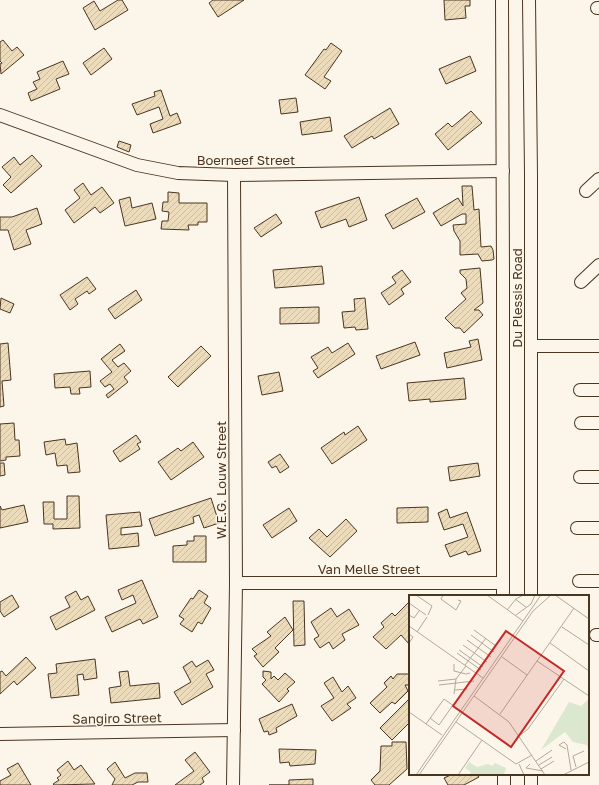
<svg xmlns="http://www.w3.org/2000/svg" width="599" height="785" viewBox="0 0 599 785" font-family="'Golos Text',sans-serif">
<style>
.building{fill:url(#building-hatch);stroke:#4a3520}
.lines{fill:none;stroke-linecap:round;stroke-linejoin:round}
.minor-casing{stroke:#4a3520;stroke-width:14}
.minor{stroke:#fbf6e9;stroke-width:12}
.labels{text-anchor:middle;stroke-width:3;stroke-linejoin:round;paint-order:stroke}
.street-label{font-size:13px;fill:#4a3520;stroke:#fbf6e9}
.inset-road{fill:none;stroke:#b4a999;stroke-width:1}
.view{fill:#c62828;fill-opacity:0.15;stroke:#c62828;stroke-width:2}
.inset-edge{fill:none;stroke:#4a3520;stroke-width:2}
</style>
<defs>
<pattern id="building-hatch" width="6" height="6" patternUnits="userSpaceOnUse"><rect width="6" height="6" fill="#ecdcbc"/><path d="M-1 1l2-2M0 6l6-6M5 7l2-2" fill="none" stroke="#ccbda1"/></pattern>
</defs>
<rect width="100%" height="100%" fill="#fbf6e9"/>
<g class="building">
<path d="M118,0h4l6,10 -33,20 -12,-22 11,-7 6,10z"/>
<path d="M213,0h31l-26,17 -9,-14z"/>
<path d="M444,0h26v6h-5l1,12 -21,2z"/>
<path d="M3,40l9,11 5,-4 7,8 -23,19 -1,-10 2,-1 -2,-2v-19z"/>
<path d="M331,43l11,8 -18,26 7,4 -6,8 -20,-14 19,-26 2,1z"/>
<path d="M104,48l8,11 -21,16 -8,-12z"/>
<path d="M470,56l6,15 -30,13 -7,-15z"/>
<path d="M63,61l6,13 -13,5 4,10 -29,12 -3,-8 9,-4 -4,-7 7,-3 -3,-7z"/>
<path d="M161,90l9,26 7,-3 4,10 -28,10 -3,-9 13,-5 -4,-12 -22,8 -5,-11 23,-8 -1,-4z"/>
<path d="M296,98l2,14 -17,2 -2,-14z"/>
<path d="M390,108l9,16 -25,15 -2,-3 -20,12 -8,-12z"/>
<path d="M471,111l11,12 -34,27 -13,-16 13,-11 4,4z"/>
<path d="M330,117l2,14 -30,4 -2,-13z"/>
<path d="M119,141l12,4 -2,7 -12,-5z"/>
<path d="M32,155l10,11 -31,27 -8,-8 8,-8 -9,-10 12,-10 6,8z"/>
<path d="M83,183l8,12 11,-8 12,16 -14,10 -5,-6 -21,16 -9,-13 15,-12 -6,-8z"/>
<path d="M462,186h10l2,24 5,-1 2,38 10,-1 2,4 1,9 -2,1 -10,1 -4,-7 -18,1v-14l-6,-10 -1,-6 13,-1v-10h-4l-21,12 -8,-13 25,-15 5,8z"/>
<path d="M168,192l11,1v10h28v19h-9v3h-10l1,5 -28,-1 1,-8h6l1,-9 -7,-1 1,-9h5z"/>
<path d="M130,197l2,11 20,-5 4,16 -31,7 -6,-26z"/>
<path d="M359,197l8,23 -18,7 -3,-8 -25,9 -6,-16z"/>
<path d="M417,198l8,14 -32,17 -8,-14z"/>
<path d="M37,208l5,16 -16,6 5,14 -17,6 -6,-20h-8v-13h12z"/>
<path d="M276,214l6,9 -21,14 -7,-9z"/>
<path d="M322,266l2,18 -49,4 -2,-18z"/>
<path d="M480,268l3,35 -9,7h5l4,5 -19,18 -4,-5h-5l-10,-10 21,-19 -5,-6 6,-5 -1,-9 -6,-6v-3z"/>
<path d="M402,270l9,12 -10,7 3,5 -15,11 -8,-12 15,-10 -4,-6z"/>
<path d="M87,277l9,12 -7,5 -2,-3 -12,8 3,5 -8,6 -10,-15z"/>
<path d="M136,290l6,10 -27,19 -7,-10z"/>
<path d="M1,298l13,6 -4,9 -10,-4z"/>
<path d="M365,298l3,31 -12,1 -1,-3 -11,1 -2,-16 13,-1 -1,-12z"/>
<path d="M319,307v16l-39,1v-16z"/>
<path d="M478,339l4,21 -35,8 -3,-15 27,-6 -2,-6z"/>
<path d="M415,342l5,13 -39,14 -5,-13z"/>
<path d="M8,343l3,37 -9,1 2,25 -4,1v-63z"/>
<path d="M348,343l7,11 -37,24 -5,-7 5,-3 -7,-11 17,-10 4,6z"/>
<path d="M120,344l5,7 -13,9 6,7 6,-4 7,8 -7,6 4,5 -20,16 -2,-3 8,-6 -4,-5 -5,3 -5,-6 12,-9 -11,-13z"/>
<path d="M201,346l10,10 -33,31 -10,-10z"/>
<path d="M90,371l1,16 -12,1 1,6h-9l-1,-7 -15,1 -1,-14z"/>
<path d="M279,372l4,19 -21,4 -4,-19z"/>
<path d="M464,378l2,21 -36,3v-3l-21,2 -2,-18z"/>
<path d="M14,423l1,17h4l1,16 -14,1v3l-6,1v-37z"/>
<path d="M358,426l9,14 -35,24 -11,-16 23,-16 1,3z"/>
<path d="M136,435l5,7 -4,2 3,5 -20,13 -7,-11z"/>
<path d="M65,439l1,6 11,-2 3,29 -12,1 -1,-8 -10,1 -2,-13 -9,2 -2,-13z"/>
<path d="M193,442l11,15 -33,23 -13,-18 20,-14 3,3z"/>
<path d="M280,454l9,13 -9,6 -4,-7 -4,2 -4,-6z"/>
<path d="M0,463h4l1,12 -5,1z"/>
<path d="M478,463l2,13 -30,5 -2,-14z"/>
<path d="M67,496h12l1,32 -27,1v-5h-9l-1,-22h11v17h13z"/>
<path d="M211,498l8,25 -15,5 -5,-13 -6,2 1,6 -39,13 -6,-17z"/>
<path d="M24,505l4,17 -28,6v-22l2,4z"/>
<path d="M428,507v15l-31,1v-15z"/>
<path d="M289,508l8,13 -25,17 -9,-13z"/>
<path d="M447,509l3,9 17,-6 14,39 -13,4 -2,-4 -16,6 -5,-12 23,-8 -5,-13 -19,6 -6,-17z"/>
<path d="M140,512l2,14 -21,2v7l17,-2 1,13 -30,3 -3,-34z"/>
<path d="M346,519l11,12 -27,26 -21,-19 10,-9 8,8z"/>
<path d="M194,536h12v26h-33v-16l14,-1v-4h7z"/>
<path d="M142,580l16,37 -15,7 -3,-5 -28,13 -7,-15 31,-14 -3,-8 -11,5 -4,-10z"/>
<path d="M199,590l9,6 -4,7 7,5 -9,16 -4,-2 -6,10 -12,-8 4,-5 -5,-3 12,-18 2,1z"/>
<path d="M76,591l5,9 7,-4 7,14 -39,20 -6,-13 20,-10 -5,-10z"/>
<path d="M12,595l7,12 -15,10 -4,-6v-9z"/>
<path d="M293,601h11l1,44 -11,1z"/>
<path d="M408,603l2,2v10l-1,1 1,2v27l-9,-10 -15,14 -13,-12 11,-10 -3,-4 11,-10 3,3z"/>
<path d="M331,608l6,9 12,-8 10,16 -17,9 3,6 -12,9 -4,-7 -9,6 -6,-9 5,-3 -8,-14z"/>
<path d="M285,617l8,13 -18,18 4,4 -16,15 -9,-11 3,-2 -5,-5 19,-13 -4,-4z"/>
<path d="M26,657l10,11 -19,17 -3,-4 -14,13v-22l2,-1 4,5z"/>
<path d="M95,659l2,19 -13,2 -1,-6 -6,1 2,20 -28,3 -3,-24 9,-1 -1,-9z"/>
<path d="M208,660l6,10 -8,4 7,13 -31,18 -8,-13 17,-10 -8,-15 9,-6 4,6z"/>
<path d="M128,671l2,15 29,-3 1,15 -49,5 -2,-15 12,-2 -2,-14z"/>
<path d="M263,671l8,1v7l3,-3 4,4 7,-7 10,9 -8,7 2,2 -10,11 -17,-18 4,-4 -3,-3z"/>
<path d="M397,674h12v11h-4l3,6 -13,13 -3,-2 -12,11 -10,-10 17,-16 -3,-4 7,-7 2,3z"/>
<path d="M333,677l9,15 6,-6 8,12 -9,6 4,4 -19,13 -11,-15 13,-8 -10,-15z"/>
<path d="M410,698v24l-18,18 -12,-12z"/>
<path d="M292,704l5,12 -21,12 1,4 -8,3 -1,-4 -4,1 -5,-13z"/>
<path d="M392,742h14l1,27 -18,16h-14l-4,-5 9,-9 1,-25h11z"/>
<path d="M279,749l37,1 -1,14 -25,2 -1,-4 -9,1z"/>
<path d="M195,752l15,20 -8,6 2,4 -4,3h-25l19,-14 -9,-11z"/>
<path d="M68,761l6,9 7,-5 14,19 -41,1 -1,-1 6,-4 -2,-2 4,-3 -4,-5z"/>
<path d="M115,762l10,16 10,-5h12l1,9h-10l-6,3h-20l3,-6 -8,-10z"/>
<path d="M18,763l13,22h-31v-4l11,-6 -4,-6z"/>
<path d="M453,774h24l2,3 -15,8h-16l-4,-7z"/>
<path d="M313,779v6h-44h20v-5z"/>
</g>
<g class="lines">
<defs>
<g id="minor">
<path d="M502,0l1,274v322"/>
<path d="M529,0l2,174v422"/>
<path d="M597,8h2"/>
<path d="M0,115l137,50 41,8 56,2 269,-4"/>
<path d="M586,191l13,-12"/>
<path d="M581,282l18,-17"/>
<path d="M531,346h68"/>
<path d="M580,390h19"/>
<path d="M581,423h18"/>
<path d="M580,477h19"/>
<path d="M577,528h22"/>
<path d="M579,581h20"/>
<path d="M236,583h266"/>
<path d="M596,635h3"/>
<path d="M0,734l234,-4"/>
<path d="M504,774v11"/>
<path d="M233,785l3,-202 -2,-408"/>
<path d="M531,785v-11"/>
</g>
</defs>
<use href="#minor" class="minor-casing"/>
<use href="#minor" class="minor"/>
</g>
<g class="labels">
<g class="street-label">
<text x="246" y="165">Boerneef Street</text>
<text transform="translate(517 298) rotate(-90)" y="5">Du Plessis Road</text>
<text transform="translate(221 480) rotate(-90)" y="5">W.E.G. Louw Street</text>
<text x="369" y="574">Van Melle Street</text>
<text transform="translate(117 718) rotate(-1)" y="5">Sangiro Street</text>
</g>
</g>
<g transform="translate(409 595)">
<rect width="180" height="180" fill="#fbf6e9"/>
<path d="M60,167l8,5 11,-3 4,2 3,-3 11,5 -2,7h-35l2,-3 -6,-4z" fill="#dce7d0"/>
<path d="M180,104v54l-2,-8 -14,-3 -8,-10 -24,18 28,-48 12,4z" fill="#dce7d0"/>
<path class="inset-road" d="M7,0l16,11 -4,9M34,0l-2,4 15,11 5,-9 -3,-1M78,0l36,26M146,0l34,24M106,4l11,8M0,8l17,12M98,15l9,-11 7,-4M0,20l5,3 5,-7M107,20l15,-11 4,-9M0,31l74,52M153,32l27,18M65,35l22,16M8,37l10,-15M0,39l4,3 -4,6M62,40l23,17M58,45l24,17M141,48l39,28M54,50l24,17M50,55l24,17M48,58l24,17M93,62l25,18M128,66l52,35M45,69v7l12,3 4,-1M56,70l21,-27M29,86l18,-2M30,90l35,-4M46,95l12,-1M45,99l2,-15 10,-13M65,101l35,26 36,53M0,117l33,23M91,119l74,-106M21,123l9,7 14,-20M47,127l60,42 16,-9M17,129l18,-25 10,7M110,141l9,-7 36,-50M157,154l-7,-4 5,-3 3,3 4,25M127,166l16,-11M110,169l5,11M121,169l-4,4 17,3M130,170l13,-8M167,172l-3,-11 11,-5M132,174l13,-8M7,180l125,-180M10,180l114,-164 18,-16M49,180l24,-35M154,180l26,-13"/>
<path class="view" d="M97,36l58,40 -53,76 -58,-41z"/>
<rect width="180" height="180" class="inset-edge"/>
</g>
</svg>
